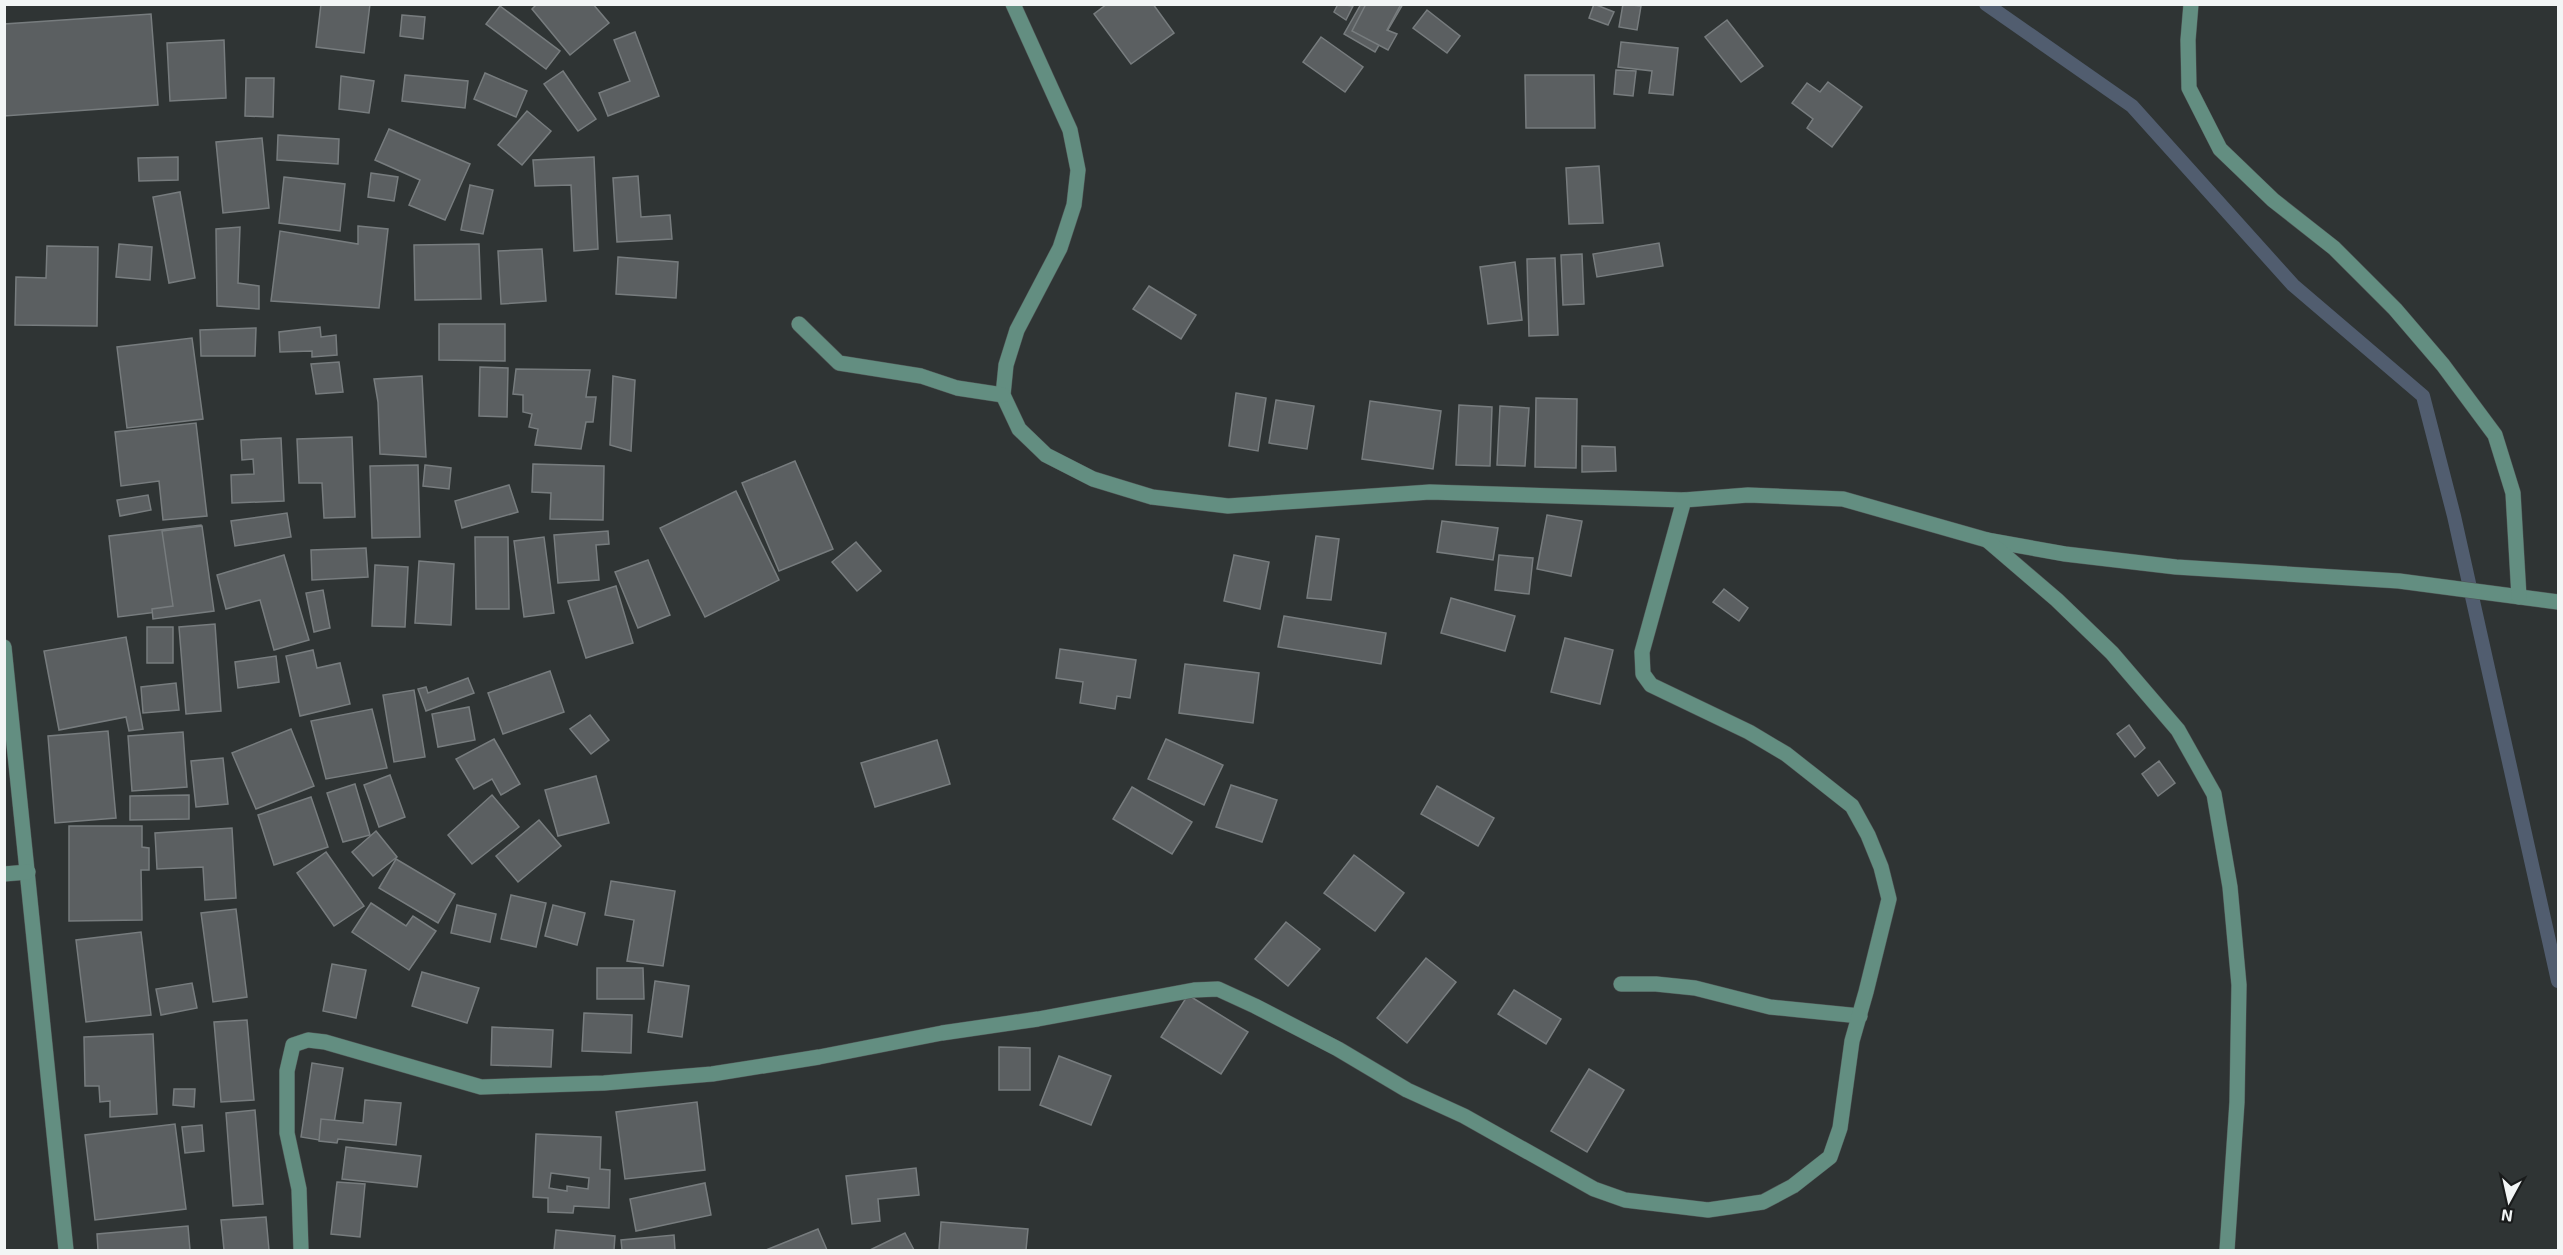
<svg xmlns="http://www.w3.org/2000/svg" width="2563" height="1255" viewBox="0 0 2563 1255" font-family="'Exo 2',sans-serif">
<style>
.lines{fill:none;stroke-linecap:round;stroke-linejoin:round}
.stream{stroke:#515d6f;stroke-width:14}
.building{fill:#5b5f61;stroke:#777c7e;stroke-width:1.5;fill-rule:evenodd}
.minor-casing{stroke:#4e5353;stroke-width:16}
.minor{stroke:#638e81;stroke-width:15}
</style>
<rect width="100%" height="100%" fill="#2f3434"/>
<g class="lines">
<path class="stream" d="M1986,4l146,102 161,179 130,111 31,120 104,465"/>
</g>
<g class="building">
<path d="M321,4h49l-6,49 -48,-6z"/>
<path d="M537,4h56l16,19 -39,32 -38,-46z"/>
<path d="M1107,4h46l21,29 -43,31 -37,-50z"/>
<path d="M1338,4l15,2 -7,14 -12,-8z"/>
<path d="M1361,4h42l-28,48 -31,-18z"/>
<path d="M1366,4h35l-14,26 10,4 -9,16 -36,-19z"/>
<path d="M1594,4l20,8 -6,13 -19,-7z"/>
<path d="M1623,4l18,2 -4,24 -18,-3z"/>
<path d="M500,6l60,45 -14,18 -60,-45z"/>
<path d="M1427,10l33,26 -13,17 -34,-25z"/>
<path d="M151,14l7,91 -154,11v-92z"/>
<path d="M402,15l23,2 -2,22 -23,-3z"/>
<path d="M1727,20l36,46 -22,16 -36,-45z"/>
<path d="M635,32l24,64 -51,20 -9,-23 31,-12 -16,-41z"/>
<path d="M1321,37l42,30 -18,25 -42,-30z"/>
<path d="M224,40l2,58 -56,3 -3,-58z"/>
<path d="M1621,42l57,6 -5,47 -24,-2 3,-22 -34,-4z"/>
<path d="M1616,70l20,1 -3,25 -19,-2z"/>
<path d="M563,71l33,48 -18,12 -34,-47z"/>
<path d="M485,73l42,18 -11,26 -42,-18z"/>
<path d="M405,75l63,6 -3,27 -63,-7z"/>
<path d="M1525,75h69l1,53h-69z"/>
<path d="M341,76l33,5 -5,32 -30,-4z"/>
<path d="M246,78h28l-1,39 -28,-1z"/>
<path d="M1828,82l34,25 -30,40 -25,-19 6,-9 -21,-16 15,-20 13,9z"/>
<path d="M527,111l24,20 -29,34 -24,-20z"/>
<path d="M389,129l81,35 -25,56 -36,-15 11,-25 -45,-20z"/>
<path d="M278,135l61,4 -1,25 -61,-4z"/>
<path d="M262,138l7,70 -46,5 -7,-71z"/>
<path d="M178,157v23l-39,1 -1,-23z"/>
<path d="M594,157l4,92 -24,2 -3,-66 -36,1 -2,-26z"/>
<path d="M1599,166l4,57 -34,1 -3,-56z"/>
<path d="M371,173l27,4 -4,24 -26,-4z"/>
<path d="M638,176l3,41 29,-2 2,24 -55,3 -4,-64z"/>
<path d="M284,177l61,7 -5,47 -61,-8z"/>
<path d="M470,185l23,5 -10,44 -22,-4z"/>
<path d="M180,192l15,86 -26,5 -16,-86z"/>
<path d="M358,226l30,3 -9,79 -108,-7 9,-70 78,13z"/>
<path d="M240,227l-2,56 21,3v23l-42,-3 -1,-77z"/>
<path d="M1659,243l4,23 -66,11 -4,-23z"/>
<path d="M119,244l33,3 -2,33 -34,-3z"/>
<path d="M479,244l2,55 -66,1 -1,-55z"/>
<path d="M47,246l51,1 -1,79 -82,-1 1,-48 30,1z"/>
<path d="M542,249l4,52 -45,3 -3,-53z"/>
<path d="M1582,254l2,50 -21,1 -2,-50z"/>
<path d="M618,257l60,5 -2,36 -60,-4z"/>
<path d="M1555,258l3,77 -29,1 -2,-77z"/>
<path d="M1515,262l7,58 -34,4 -8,-57z"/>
<path d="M1149,286l47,29 -15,24 -48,-30z"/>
<path d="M439,324h66v37l-66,-1z"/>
<path d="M320,327l1,10 15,-2 1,20 -25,2v-6l-32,1 -1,-20z"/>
<path d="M256,328l-1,28h-54l-1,-26z"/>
<path d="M192,338l11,81 -76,9 -10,-81z"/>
<path d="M339,362l4,30 -27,2 -5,-30z"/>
<path d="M480,367l28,1 -1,49 -28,-1z"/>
<path d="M516,369l74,1 -4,27h10l-3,25h-7l-5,27 -46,-4 3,-16 -9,-2 3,-13 -9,-2v-17l-10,-1z"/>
<path d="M422,376l4,81 -46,-3 -2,-52 -4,-23z"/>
<path d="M613,376l22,4 -4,71 -21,-6z"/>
<path d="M1236,393l30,5 -8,53 -29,-5z"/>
<path d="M1536,398l41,1 -1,69 -41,-1z"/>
<path d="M1276,400l38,6 -7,43 -38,-6z"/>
<path d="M1370,401l71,10 -8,58 -71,-10z"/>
<path d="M1459,405l33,2 -2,59 -34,-1z"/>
<path d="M1500,406l29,2 -4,58 -28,-1z"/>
<path d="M196,423l11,93 -44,4 -4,-39 -38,5 -6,-54z"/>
<path d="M352,437l3,80 -31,1 -2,-35h-23l-2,-44z"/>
<path d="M281,438l3,63 -52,2 -1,-28 23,-1 -1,-15 -11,1 -1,-20z"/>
<path d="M1582,446l33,1 1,24 -34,1z"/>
<path d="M795,461l38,88 -54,22 -37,-88z"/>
<path d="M533,464l71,2 -1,54 -53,-1 1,-26 -19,-1z"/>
<path d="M418,465l2,72 -48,1 -2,-72z"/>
<path d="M425,465l26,3 -2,21 -26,-3z"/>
<path d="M509,485l9,27 -56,16 -7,-27z"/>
<path d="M736,491l43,89 -74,37 -45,-89z"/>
<path d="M148,495l3,15 -31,6 -3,-16z"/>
<path d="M287,513l4,24 -56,9 -4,-25z"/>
<path d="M1547,515l35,6 -11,55 -34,-7z"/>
<path d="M1442,521l56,7 -5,32 -56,-8z"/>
<path d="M201,525l11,80 -94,12 -9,-81z"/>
<path d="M202,526l12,85 -61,8 -1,-10 21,-3 -11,-75z"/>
<path d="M608,531l1,13 -13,1 3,35 -41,3 -4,-48z"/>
<path d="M1316,536l23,3 -8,61 -24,-2z"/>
<path d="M475,537h33l1,72h-33z"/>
<path d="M544,537l10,76 -30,4 -10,-76z"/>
<path d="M856,542l25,29 -24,20 -25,-29z"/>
<path d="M366,548l2,29 -56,3 -1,-30z"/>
<path d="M284,555l25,85 -35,10 -14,-50 -34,9 -9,-34z"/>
<path d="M1234,555l35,7 -9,47 -36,-8z"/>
<path d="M1499,555l34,3 -4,36 -34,-4z"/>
<path d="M648,560l22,55 -32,13 -23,-56z"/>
<path d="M419,561l35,3 -3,61 -36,-2z"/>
<path d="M375,565l33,2 -3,60 -33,-1z"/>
<path d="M616,586l17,57 -47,15 -18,-57z"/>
<path d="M1724,589l24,19 -9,13 -26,-19z"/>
<path d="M323,590l7,38 -16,4 -8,-39z"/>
<path d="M1451,598l64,18 -10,35 -64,-18z"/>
<path d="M1284,616l102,17 -5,31 -103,-17z"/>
<path d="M215,624l6,87 -35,3 -7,-87z"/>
<rect x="147" y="627" width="26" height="36"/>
<path d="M126,637l17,92 -14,2 -3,-14 -67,13 -15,-79z"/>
<path d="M1565,638l48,12 -13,54 -49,-12z"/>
<path d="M1060,649l76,11 -6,38 -13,-2 -2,13 -35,-6 3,-21 -27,-4z"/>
<path d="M313,650l4,18 23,-5 10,41 -50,12 -14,-60z"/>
<path d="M276,656l3,26 -41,6 -3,-26z"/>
<path d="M1185,664l74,9 -6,50 -74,-10z"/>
<path d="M550,671l14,41 -61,22 -15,-41z"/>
<path d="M468,678l6,15 -48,18 -8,-22 8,-2 2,6z"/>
<path d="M176,683l3,27 -36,3 -2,-26z"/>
<path d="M414,690l11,67 -31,5 -11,-67z"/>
<path d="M469,707l6,33 -37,7 -6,-33z"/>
<path d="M372,709l15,59 -61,11 -15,-58z"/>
<path d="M590,715l19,25 -18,14 -21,-25z"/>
<path d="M2129,725l16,23 -10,9 -18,-23z"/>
<path d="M291,729l23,57 -58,23 -24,-56z"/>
<path d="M108,731l8,87 -61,5 -7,-87z"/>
<path d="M183,732l4,55 -55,4 -4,-55z"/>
<path d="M494,739l26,45 -19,11 -9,-16 -18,10 -18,-30z"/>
<path d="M1166,739l57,26 -19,40 -56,-26z"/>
<path d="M937,740l13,44 -75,23 -14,-44z"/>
<path d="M223,758l5,46 -32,3 -5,-46z"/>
<path d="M2159,761l16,22 -17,13 -16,-22z"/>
<path d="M390,775l15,42 -26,10 -15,-42z"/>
<path d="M596,776l13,47 -51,13 -13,-46z"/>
<path d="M355,784l15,51 -27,7 -16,-49z"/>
<path d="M1231,785l46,15 -15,42 -46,-15z"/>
<path d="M1437,786l57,32 -16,28 -57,-32z"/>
<path d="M1132,787l60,35 -20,32 -59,-35z"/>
<path d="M189,795v24l-59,1v-24z"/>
<path d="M492,795l27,32 -47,37 -24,-29z"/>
<path d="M311,797l17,50 -54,18 -16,-50z"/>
<path d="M539,820l22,26 -43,36 -22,-26z"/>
<path d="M69,826h73v21l7,1v22h-8l1,50 -73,1z"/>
<path d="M232,828l4,70 -31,2 -2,-33 -46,2 -2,-36z"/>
<path d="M376,831l21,26 -24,19 -21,-24z"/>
<path d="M326,852l38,54 -30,20 -37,-53z"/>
<path d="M1354,855l50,38 -29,38 -51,-38z"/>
<path d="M396,859l59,35 -17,29 -59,-35z"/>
<path d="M611,881l64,10 -12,75 -36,-5 7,-41 -29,-5z"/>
<path d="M511,895l35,8 -10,44 -35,-8z"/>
<path d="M371,903l35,23 7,-10 23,15 -27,39 -57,-38z"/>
<path d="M457,905l39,9 -6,28 -39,-9z"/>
<path d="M553,905l32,8 -8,32 -32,-9z"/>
<path d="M236,909l11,88 -34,5 -12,-89z"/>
<path d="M1286,922l34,27 -32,37 -33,-27z"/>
<path d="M141,932l10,83 -65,7 -10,-82z"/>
<path d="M1426,958l30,24 -49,61 -30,-25z"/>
<path d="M332,964l34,6 -10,48 -33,-7z"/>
<path d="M597,968h46l1,31h-47z"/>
<path d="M422,972l57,16 -12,35 -55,-17z"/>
<path d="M655,981l34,5 -7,51 -34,-5z"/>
<path d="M192,983l5,25 -36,7 -5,-26z"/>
<path d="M1514,990l47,29 -15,25 -48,-30z"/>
<path d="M1188,995l60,37 -27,42 -60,-37z"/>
<path d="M584,1013l48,2 -1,38 -49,-2z"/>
<path d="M247,1020l7,80 -33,2 -7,-80z"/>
<path d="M492,1027l61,3 -2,37 -60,-2z"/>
<path d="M153,1034l4,80 -47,3v-16l-10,1 -1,-16h-14l-1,-49z"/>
<path d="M999,1047l31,1v42h-31z"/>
<path d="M1059,1056l52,20 -20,49 -51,-20z"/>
<path d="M312,1063l31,5 -12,74 -30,-5z"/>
<path d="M1589,1069l35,21 -37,62 -36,-21z"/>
<path d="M174,1089h21l-1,18 -21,-2z"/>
<path d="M365,1100l36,3 -5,42 -58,-6 -1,4 -18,-2 2,-22 42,4z"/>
<path d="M697,1102l8,68 -80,9 -9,-67z"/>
<path d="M255,1110l8,94 -30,2 -7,-93z"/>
<path d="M175,1124l11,85 -91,11 -10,-85z"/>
<path d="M202,1125l2,26 -19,2 -3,-26z"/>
<path d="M536,1134l65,3 -1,32 10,1 -1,38 -35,-2 -1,7 -25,-1v-14l-15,-1zM551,1173l38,5 -1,11 -21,-3v5l-18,-3z"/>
<path d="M346,1147l75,9 -4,31 -75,-8z"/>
<path d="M916,1168l3,27 -41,4 2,22 -28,3 -6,-48z"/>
<path d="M337,1182l28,2 -5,53 -29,-3z"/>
<path d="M705,1183l6,32 -75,16 -6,-32z"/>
<path d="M266,1217l3,33h-45l-3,-30z"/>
<path d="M941,1222l87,7 -2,21h-87z"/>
<path d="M188,1226l2,24h-92l-1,-16z"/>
<path d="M818,1229l9,21h-61z"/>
<path d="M556,1230l59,6 -1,14h-60z"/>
<path d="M905,1233l9,17h-44z"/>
<path d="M674,1235l1,15h-53l-1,-10z"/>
</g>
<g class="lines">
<defs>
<g id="minor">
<path d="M1013,4l57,126 8,40 -4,35 -14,43 -43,82 -11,35 -3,30 16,34 27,26 47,24 59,18 76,9 202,-14 254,8 64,-5 95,4 144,41 78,14 111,13 223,14 159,21"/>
<path d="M2191,4l-3,36 1,48 31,61 53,51 61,48 61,61 48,56 52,70 18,58 6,104"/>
<path d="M799,324l40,39 82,13 36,12 46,7"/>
<path d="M1987,540l70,60 55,53 66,77 36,64 16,93 9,98 -2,117 -10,148"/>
<path d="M4,647l62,603"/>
<path d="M4,874l24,-2"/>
<path d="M1621,984h35l39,4 75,19 90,9"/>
<path d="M301,1250l-2,-61 -12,-56v-62l6,-26 15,-5 17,2 156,45 123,-4 108,-9 107,-17 123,-24 96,-14 156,-29 24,-1 37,17 83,43 69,41 57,26 130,73 31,11 83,10 55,-8 30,-16 37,-29 10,-29 12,-87 14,-49 23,-93 -8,-32 -13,-32 -16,-29 -38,-30 -28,-22 -37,-22 -98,-47 -8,-11 -1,-22 42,-152"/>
</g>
</defs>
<use href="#minor" class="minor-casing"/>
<use href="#minor" class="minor"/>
</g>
<rect width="2563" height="1255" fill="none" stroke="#f2f5f5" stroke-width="12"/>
<g transform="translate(2509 1201) rotate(188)" stroke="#191b1b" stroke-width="4.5" paint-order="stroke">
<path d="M0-4.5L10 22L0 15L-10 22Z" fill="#f2f5f5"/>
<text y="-9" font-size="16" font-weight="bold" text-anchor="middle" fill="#f2f5f5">N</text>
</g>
</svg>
